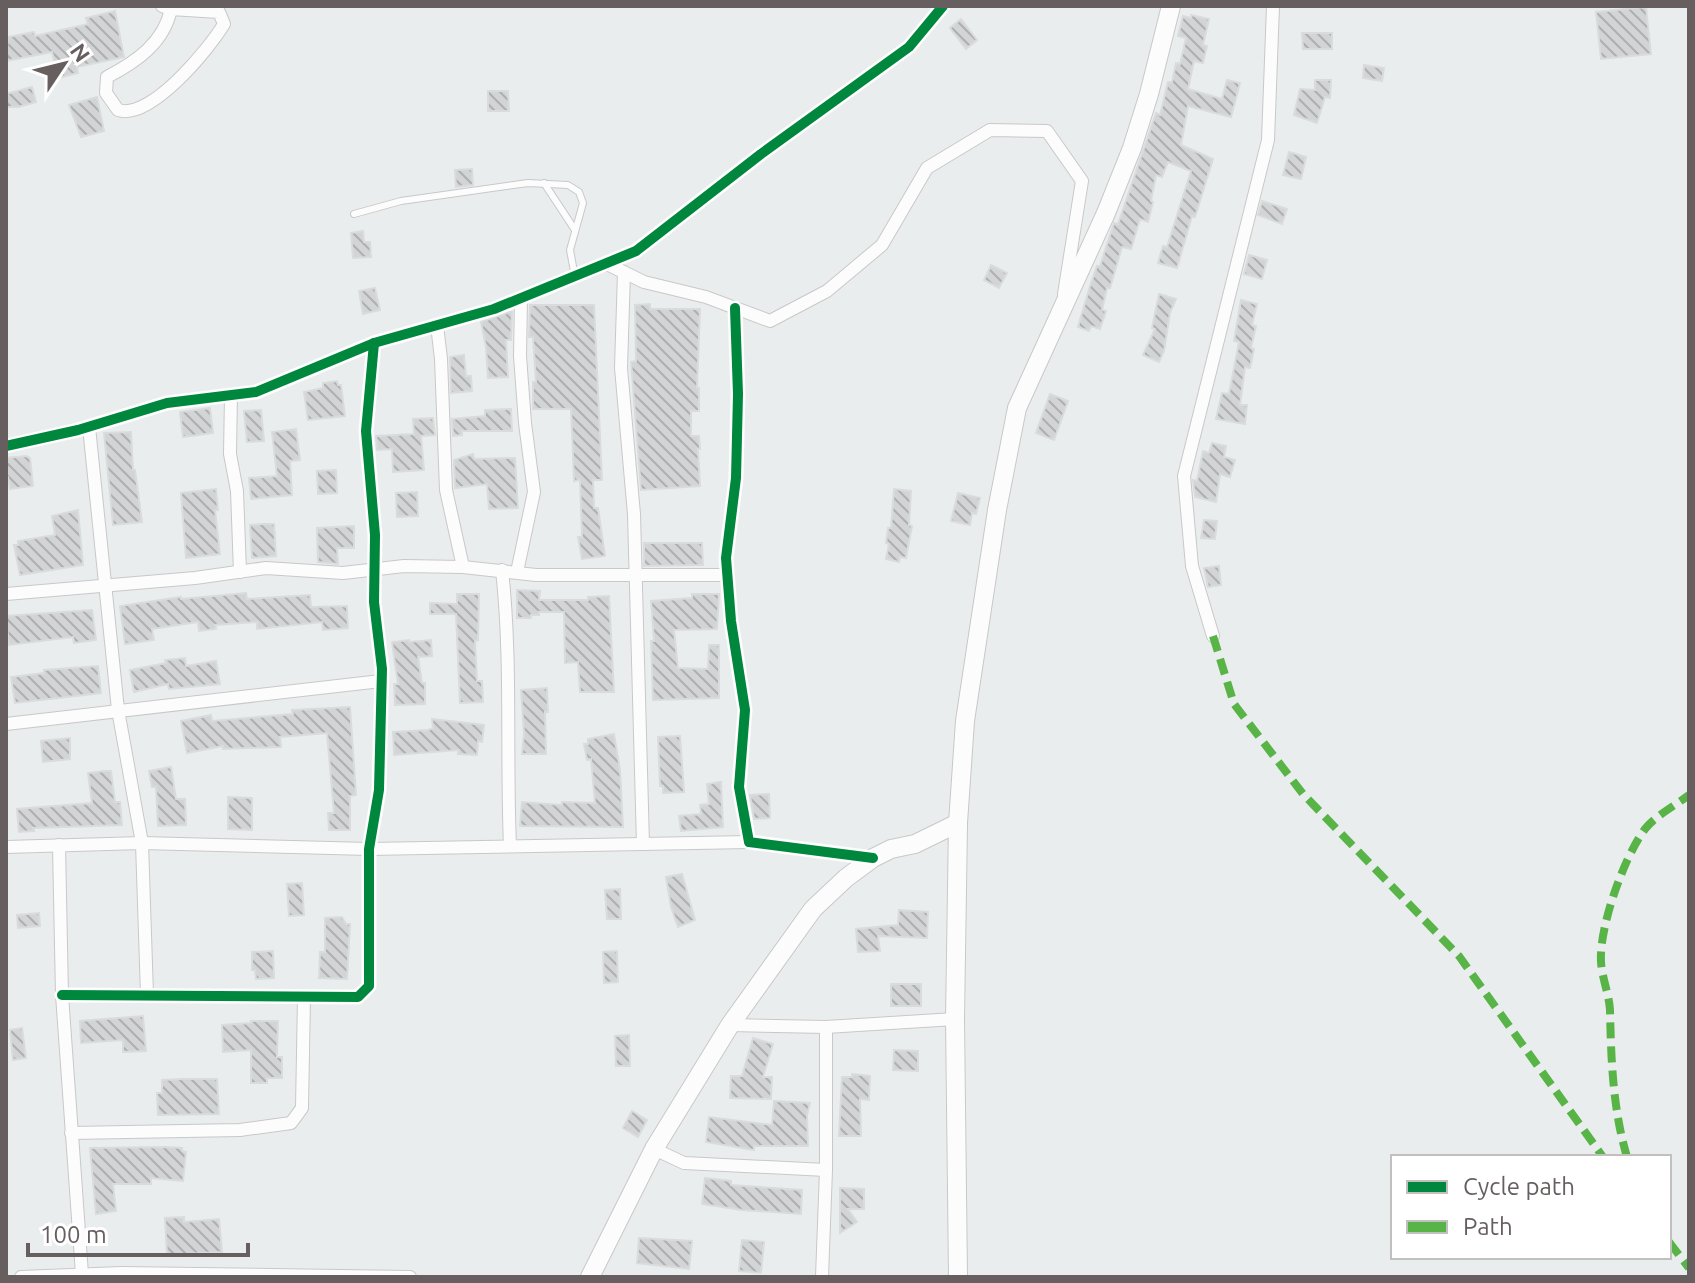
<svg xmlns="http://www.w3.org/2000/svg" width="1695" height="1283" viewBox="0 0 1695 1283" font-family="Ubuntu,sans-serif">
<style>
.building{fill:url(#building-back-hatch);stroke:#d9dcdd;stroke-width:2}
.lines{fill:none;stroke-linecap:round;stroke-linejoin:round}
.lane-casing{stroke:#c9c8c9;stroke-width:8}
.street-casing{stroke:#c9c8c9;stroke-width:14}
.secondary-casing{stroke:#c9c8c8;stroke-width:20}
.lane{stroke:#fcfcfc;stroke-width:6}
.street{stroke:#fcfcfc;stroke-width:12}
.secondary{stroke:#fcfcfc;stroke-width:18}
.quiet{stroke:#59b448;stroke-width:8;stroke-dasharray:16 8;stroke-linecap:butt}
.cycleway-casing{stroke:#fff;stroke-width:15}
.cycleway{stroke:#00873e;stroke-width:10}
</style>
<defs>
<pattern id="building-back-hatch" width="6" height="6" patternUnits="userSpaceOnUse" patternTransform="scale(2)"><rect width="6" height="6" fill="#d3d4d5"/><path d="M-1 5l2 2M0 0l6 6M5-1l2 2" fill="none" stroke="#afafb0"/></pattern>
</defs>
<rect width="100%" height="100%" fill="#eaedee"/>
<g class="building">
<path d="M1646,7l5,47 -50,5 -5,-47z"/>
<path d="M115,11l9,46 -47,10 1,6 -20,5 -6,-26 -46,9 2,-24 26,-5 1,4 53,-12 -2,-6z"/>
<path d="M1191,15l18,4 -6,26 4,1 -4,17 -9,-2 -6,28 34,10 5,-19 13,3 -9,34 -43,-11 -7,39 32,14 -18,58 -3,-1 -15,52 -19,-5 5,-17 4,1 24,-76 -23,-9 -6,15 -6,-2 -5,26 2,1 -5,20 -8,-3 -9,30 -9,-2 -12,41h-3l-5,22 4,1 -6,18 -9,-3 -2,5 -11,-4 12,-41 7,-20h3l14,-43 4,1 38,-111 4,2 8,-33h4l4,-19 4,1 6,-26 -8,-2 5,-20 8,2z"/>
<path d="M961,19l16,21 -11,9 -16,-21z"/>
<path d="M1302,33h30v16h-29z"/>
<path d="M1364,65l20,3 -2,13 -19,-3z"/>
<path d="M1315,80h16l-1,18 -5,-1 -8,26 -23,-8 6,-26 15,1z"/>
<path d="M32,87l4,15 -18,5h-12v-13z"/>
<path d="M488,91h20l1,20h-21z"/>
<path d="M97,97l7,34 -23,6 -12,-32z"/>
<path d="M1289,152l17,5 -5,22 -18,-4z"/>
<path d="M472,169l1,16 -17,2 -1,-17z"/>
<path d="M1262,201l25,8 -5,15 -24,-9z"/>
<path d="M363,231l1,11h6l1,15 -18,1 -2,-25z"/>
<path d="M1249,255l18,5 -5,19 -18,-5z"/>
<path d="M991,265l16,8 -8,15 -15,-8z"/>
<path d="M375,288l5,22 -17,4 -4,-23z"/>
<path d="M1159,294l17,5 -6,14 -6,38 -5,11 -16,-7 12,-26 -3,-1z"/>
<path d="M1241,300l16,4 -5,21 4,1 -5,22 3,1 -4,19 -5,-1 -5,38h7l-2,19 -29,-5 6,-26 7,1 10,-52 -5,-1z"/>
<path d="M650,304v5h50l-3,79h2v23h-8v25h8l1,13h-2l2,37 -59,4 -10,-128 5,-1 -1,-56z"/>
<path d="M530,305h64l8,175h-9l1,28h4l7,48 -23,3 -4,-22h4l-2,-57 -6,1 -3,-72h-38v-27h3l-3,-45h-4z"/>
<path d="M510,312h2l-1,28h-5l2,37 -20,1 -2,-31 -5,-25z"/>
<path d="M464,355l2,21h5l1,15 -21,2 -1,-36z"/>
<path d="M337,381l1,4h3l4,31 -37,4 -4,-28 19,-4v-5z"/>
<path d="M1050,394l18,7 -14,39 -18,-7z"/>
<path d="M210,408l3,25 -30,4 -3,-25z"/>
<path d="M511,409l1,22h-50v4l-9,1 -1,-17 33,-3v-6z"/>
<path d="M261,410l3,31 -17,1 -3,-31z"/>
<path d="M433,418l2,17 -14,1 3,34 -31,2 -1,-23 -15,1 -1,-14 38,-2 -1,-15z"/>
<path d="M296,429l4,31 -10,1 2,34 -41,4 -2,-21 28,-2 -5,-44z"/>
<path d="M131,432l2,38h2l7,52 -29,3 -9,-92z"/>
<path d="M1212,443l14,3 -2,11 11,3 -5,17 -10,-3 -4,28 -21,-5 -2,-17 4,1 6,-30 6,2z"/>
<path d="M473,454l1,5 41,-1 3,50 -29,1 -2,-25 -32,4 -1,-28z"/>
<path d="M26,456l4,2 3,28 -23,3 -2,-12h-2v-19z"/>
<path d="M336,470l1,23 -19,1 -1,-23z"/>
<path d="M216,489l2,21h-3l5,44 -34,4 -5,-65z"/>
<path d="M894,489l17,2 -2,34 3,1 -6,32 -6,-1 -1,5 -13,-3 3,-15 -3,-1 2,-15h3z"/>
<path d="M417,492l1,24 -21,1 -1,-24z"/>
<path d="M958,493l22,5 -4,16 -4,-1 -2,12 -19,-4z"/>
<path d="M78,510l5,55 -63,10 -6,-30h4v-4l37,-6 -3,-19z"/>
<path d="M1204,520l13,1 -2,18 -14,-1z"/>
<path d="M263,524h11l2,32 -24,2 -2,-33z"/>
<path d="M354,526v22h-17l1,16 -20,-2 -1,-34z"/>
<path d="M644,543h58l1,22 -59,1z"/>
<path d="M1219,566l2,19 -13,2 -4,-19z"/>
<path d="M517,590l23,1 -1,9h49v-3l21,-1 5,96h-34l-2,-30 -13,1 -1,-51h-25v3h-8v3h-14z"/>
<path d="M246,593l1,6 63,-4 1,12 36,-1 1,22 -25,2 -1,-8 -65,7v-7l-42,3 1,4 -17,2 -1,-9 -46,7 2,11 -29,4 -5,-38 61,-9v2z"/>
<path d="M457,594h22l-1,46 -3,1 2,40h5l1,21 -23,1 -4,-89h-26v-11l27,1z"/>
<path d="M692,594h27l-2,35 -43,1 4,38 30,1 1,-24h10v53l-66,2 -2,-59h3l-3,-40 41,-3z"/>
<path d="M92,610l4,30 -22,3 -1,-6 -64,8 -3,-29z"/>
<path d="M409,640v2l22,-2 1,16 -14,1 4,26h3v21l-30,1 -1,-21h4l-6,-42z"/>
<path d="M185,658l1,8 30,-5 4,23 -51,5 -1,-5 -34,8 -4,-22 36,-7 -1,-3z"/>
<path d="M98,666l3,27 -86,10 -4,-26 33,-4v-3z"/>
<path d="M547,688l1,24h-3l1,42h-24l2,-21 -3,-43z"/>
<path d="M350,707l6,88 -6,1v34h-21l-1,-17h6l-7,-80 -47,4 1,10 -58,2v-3l-36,7 -6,-32 30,-6 1,6 81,-7 -1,-4z"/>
<path d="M432,719l52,6 -2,17 -4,-1 -1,14 -19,-1 1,-4 -65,5 -1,-23 35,-2 5,-2z"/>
<path d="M614,734l6,36 3,57 -103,-1 2,-24 40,3v-3l33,1 -4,-44 -4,1 -3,-16h4v-5z"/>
<path d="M680,736l4,56 -21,1v-7h-3l-2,-49z"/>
<path d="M70,738v21l-27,3 -2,-21z"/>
<path d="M171,767l5,32h9l1,26 -28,1 -2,-39h-4l-3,-16z"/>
<path d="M105,771h6l4,31h5l2,23 -89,3 1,3 -15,1 -2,-23 75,-6 -4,-30z"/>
<path d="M721,782l2,45 -42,4 -2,-15 22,-2 -1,-9 9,-1 -2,-20z"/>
<path d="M769,794l1,24 -16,1 -4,-24z"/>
<path d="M228,797l24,1v32l-24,-1z"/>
<path d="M682,874l13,46 -17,7 -7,-20 -5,-30z"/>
<path d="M302,883l2,32 -15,1 -2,-32z"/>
<path d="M620,889l1,30h-14l-2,-29z"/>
<path d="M899,910l29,2 -1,26 -49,-2 2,15 -22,1 -2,-23 42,-4z"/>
<path d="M39,913l1,13 -22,2 -1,-13z"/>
<path d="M342,917l4,7h4l-3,55 -28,-1 1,-26h5v-34z"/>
<path d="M273,951l1,27 -18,1 -1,-9h-3v-18z"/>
<path d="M617,951l1,31 -14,1 -1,-31z"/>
<rect x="891" y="984" width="30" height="22"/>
<path d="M143,1016l3,35 -23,1v-12l-42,3 -1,-22z"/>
<path d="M251,1021h27l-1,36h5v21h-15v5h-16v-33l-28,2 -1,-27 29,-2z"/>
<path d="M22,1028l4,30 -13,2 -3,-30z"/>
<path d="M629,1035l1,31h-14l-1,-30z"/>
<path d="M753,1038l20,6 -10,33h9l-1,22 -41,-1 1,-22h11z"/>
<path d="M894,1050l24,1v20l-25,-1z"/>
<path d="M852,1074l18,2 -1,24 -9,-1 1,37h-22l3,-59h10z"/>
<path d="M183,1079h34l2,35 -61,1 -1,-22h5v-13z"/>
<path d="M774,1101l36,2 -3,12 1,31h-54v4l-48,-8 3,-25 63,8z"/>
<path d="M632,1111l15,9 -9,17 -15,-9z"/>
<path d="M165,1147l17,1v3l4,1 -3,29 -32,-3v6h-38l3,27 -20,3 -6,-66z"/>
<path d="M705,1178l26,3v4l71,5 -1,24 -59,-4 -40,-6z"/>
<path d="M840,1188l24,1v20h-16l9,13 -17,11z"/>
<path d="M184,1217v5l35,-3 3,33 -55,3 -2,-37z"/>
<path d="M639,1238l53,3 -3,28 -52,-6z"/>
<path d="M742,1240l22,2 -3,31 -22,-2z"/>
</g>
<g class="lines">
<defs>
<g id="lane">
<path d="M544,183l31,47"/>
<path d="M354,214l47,-13 127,-18 40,2 11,7 4,11 -13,47 5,27"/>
</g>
<g id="street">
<path d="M162,6l9,3 48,3 5,12c-15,25 -74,97 -106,86l-12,-17 1,-16c29,-15 57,-34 64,-68"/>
<path d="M607,264l37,18 62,15 64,24 57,-30 55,-46 45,-77 63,-38 57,1 35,50 -18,113"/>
<path d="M624,272l-3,96 13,146 9,330"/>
<path d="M735,308l3,86 -2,84 -10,80 5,63 14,89 -6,77 10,55 124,16"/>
<path d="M437,325l4,34 5,131 17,77"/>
<path d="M231,395l-1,59 7,37 3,81"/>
<path d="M89,427l29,283 24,133 5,152"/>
<path d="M6,446l72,-16 89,-27 89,-11 118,-49 120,-34 142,-58 125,-97 148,-107 34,-41"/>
<path d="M502,570c10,91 4,184 8,276"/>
<path d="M517,572l17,-80 -9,-69 -5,-67 1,-58"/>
<path d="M6,594l189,-16 71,-10 77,5 61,-7 59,1 73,8h191"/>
<path d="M1213,636l-21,-70 -8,-90 84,-336 5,-134"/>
<path d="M6,724l375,-43"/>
<path d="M59,845l3,150 20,279"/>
<path d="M6,847l136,-4 227,6 380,-7"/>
<path d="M62,995l296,2 11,-11v-137l10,-59 3,-121 -8,-67 1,-67 -9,-104 8,-88"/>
<path d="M730,1025l96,2 129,-8"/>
<path d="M71,1133l169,-3 51,-7 11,-15 2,-111"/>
<path d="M654,1149l30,14 142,7"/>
<path d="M21,1277l100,-4 289,4"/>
<path d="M822,1277l4,-107v-143"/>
</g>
<g id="secondary">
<path d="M590,1277l64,-128 76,-124 83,-116 33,-31 27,-20 18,-9 24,-5 43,-21"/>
<path d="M958,1277l-3,-258 3,-196 7,-102 32,-211 20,-102 89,-195 26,-65 17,-54 22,-88"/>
</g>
</defs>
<use href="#lane" class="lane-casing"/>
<use href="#street" class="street-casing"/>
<use href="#secondary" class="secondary-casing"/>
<use href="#lane" class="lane"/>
<use href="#street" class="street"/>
<use href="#secondary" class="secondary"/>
<g class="quiet">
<path d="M1213,636l21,68 69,90 156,162 144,201"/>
<path d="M1627,1157c-14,-47 -16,-97 -17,-147 -1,-16 -8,-32 -9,-48 -2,-35 23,-105 44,-133 10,-13 31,-24 44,-34"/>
<path d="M1669,1242l20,26"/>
</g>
<defs>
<g id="cycleway">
<path d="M735,308l3,86 -2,84 -10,80 5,63 14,89 -6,77 10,55 124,16"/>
<path d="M6,446l72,-16 89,-27 89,-11 118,-49 120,-34 142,-58 125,-97 148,-107 34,-41"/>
<path d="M62,995l296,2 11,-11v-137l10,-59 3,-121 -8,-67 1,-67 -9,-104 8,-88"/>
</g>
</defs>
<use href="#cycleway" class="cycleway-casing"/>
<use href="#cycleway" class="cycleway"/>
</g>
<rect width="1695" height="1283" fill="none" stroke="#675f5f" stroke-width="16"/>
<rect x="1391" y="1155" width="280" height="104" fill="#ffffff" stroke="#c2bfbf" stroke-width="2"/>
<rect x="1407" y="1181" width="40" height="12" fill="#00873e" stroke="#c2bfbf" stroke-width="2"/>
<text x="1463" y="1195" font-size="24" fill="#675f5f">Cycle path</text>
<rect x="1407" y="1221" width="40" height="12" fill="#59b448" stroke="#c2bfbf" stroke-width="2"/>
<text x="1463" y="1235" font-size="24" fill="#675f5f">Path</text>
<g transform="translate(64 64) rotate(55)" stroke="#ffffff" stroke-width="6" paint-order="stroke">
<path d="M0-6L14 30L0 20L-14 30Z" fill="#675f5f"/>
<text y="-12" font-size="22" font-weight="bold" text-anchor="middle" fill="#675f5f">N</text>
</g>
<path d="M28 1243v12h220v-12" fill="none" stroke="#675f5f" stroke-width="4"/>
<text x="40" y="1243" font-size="24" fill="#675f5f" stroke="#ffffff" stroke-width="6" paint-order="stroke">100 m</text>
</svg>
